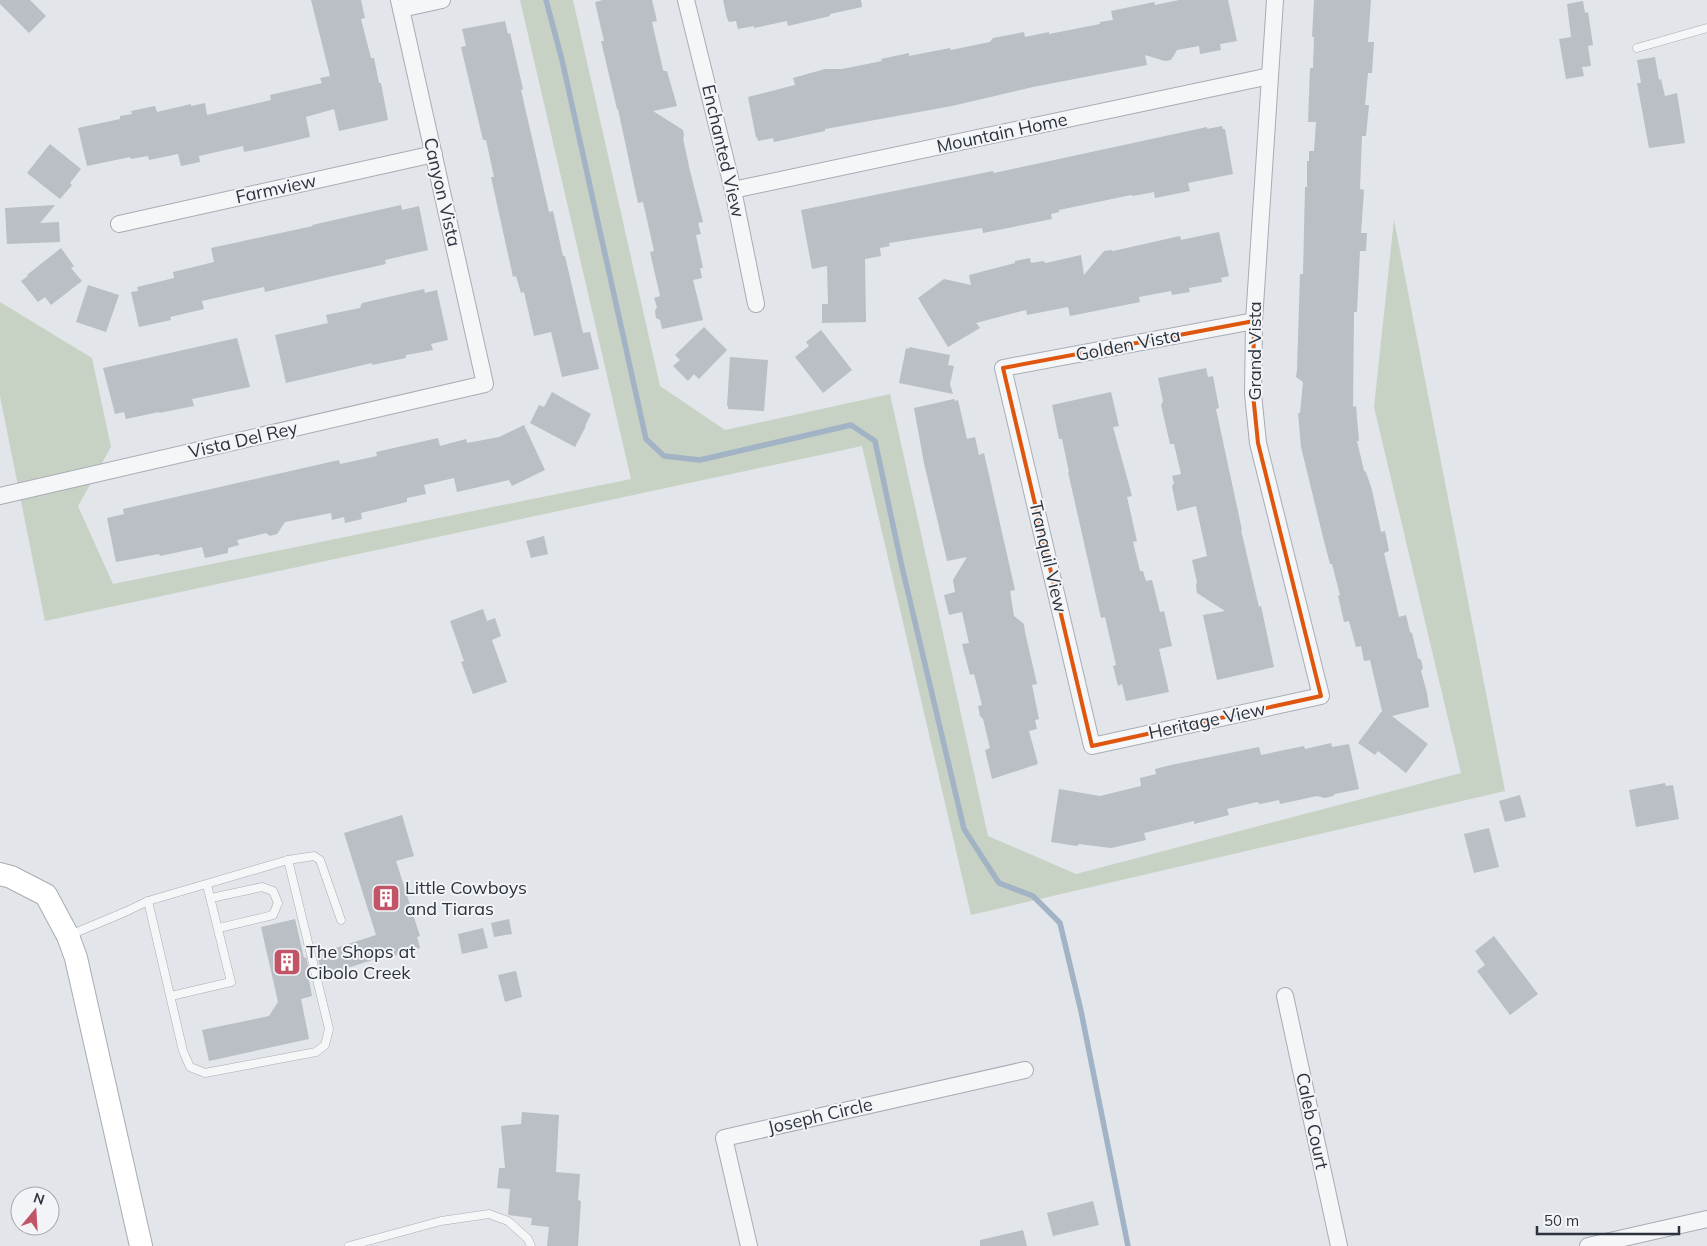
<svg xmlns="http://www.w3.org/2000/svg" width="1707" height="1246" viewBox="0 0 1707 1246" font-family="Mulish,sans-serif">
<style>
.green{fill:#c8d2c4}
.lines{fill:none;stroke-linecap:round;stroke-linejoin:round}
.stream{stroke:#a1b3c5;stroke-width:5.5}
.building{fill:#babec5}
.service-casing{stroke:#a8acb3;stroke-width:9}
.minor-casing{stroke:#a8acb3;stroke-width:18}
.secondary-casing{stroke:#a8acb3;stroke-width:24}
.service{stroke:#f5f6f8;stroke-width:8}
.minor{stroke:#f5f6f8;stroke-width:16}
.secondary{stroke:#fff;stroke-width:22}
.marked{fill:none;stroke:#df570f;stroke-width:4;stroke-linejoin:round}
.labels{text-anchor:middle;stroke-width:4;stroke-linejoin:round;paint-order:stroke}
.street-label{font-size:18px;fill:#2c333f;stroke:#f2f4f7}
.poi-label{font-size:18px;fill:#2c333f;stroke:#f2f4f7;text-anchor:start}
</style>
<rect width="100%" height="100%" fill="#e2e5e9"/>
<path class="green" d="M520,0h53l87,386 65,44 165,-36 98,442 88,38 385,-101 -87,-366 20,-187 111,571 -534,124 -109,-469 -817,175 -45,-225v-94l92,56 19,89 -33,59 35,78 518,-105z"/>
<g class="lines">
<path class="stream" d="M546,0l16,60 84,379 18,17 36,4 151,-35 24,16 27,126 62,262 35,54 34,13 27,27 21,88 47,235"/>
</g>
<g class="building">
<path d="M0,0h30l16,16 -17,17 -29,-29z"/>
<path d="M311,0h50l4,18 -4,1 10,39h3l5,25h2l7,37 -49,11 -5,-22 -28,8 4,20 -47,11 -19,4 -1,-6 -44,10 1,6 -19,4 -3,-12 -29,6 -1,-4 -17,3 -1,-2 -43,9 -9,-38 42,-9v-3l12,-2 -1,-3 24,-5 2,6 34,-8v2l14,-3 2,12 64,-15 -1,-5 52,-12 -2,-5 10,-2z"/>
<path d="M603,0h49l5,21 -5,1 11,48 1,1h3l10,35 -24,5 30,19 1,6 -1,2 7,33 13,51 -5,1 3,11 -5,1 7,33h-3l2,10 -9,2 10,40 -41,9 -2,-9 -4,-2 -1,-7 2,-4 -3,-9 6,-2 -10,-44 4,-1 -11,-49 -5,1 -20,-94h-1l-16,-68h3l-9,-39z"/>
<path d="M723,0h138l1,7 -32,7v2l-42,10 -1,-5 -33,7v-2l-16,3 -2,-8 -7,1 -2,-4z"/>
<path d="M1179,0h49l9,41 -17,3 1,6 -21,4 -1,-8 -22,4 -6,10 -6,1 -20,-6 2,10 -114,22 -81,19 -127,23v2l-51,11 -1,-4 -15,3 -1,-4 -1,1 -8,-41 47,-12 -2,-7 32,-9h17l40,-8 -1,-2 28,-6v3l41,-8 1,2 39,-8 3,-4 31,-6 1,5 24,-5v2l51,-10v-2l13,-2 -2,-9 43,-9 1,3z"/>
<path d="M1314,0h57l-3,42h6l-2,31h-4l-3,32h4l-3,31h-4l-2,53 4,1 -3,43h6l-1,18h-6l-3,61h-3l-1,95 3,-1 3,35h-2l7,30 2,1 6,18 9,42 4,-1 4,20 -5,2 15,64 7,-2 4,17 2,1 6,25 3,2 2,8 -2,3 6,22 2,14 -37,9 36,28 -22,29 -28,-22 -3,4 -17,-12 24,-32 -12,-51 -6,1 -3,-15 -5,1 -7,-26 -5,1 -6,-26 2,-1 -8,-31h-2l-7,-27 -22,-90 -3,-34h2l3,-31 -7,-5 1,-7 3,-96h3l2,-87h2v-26h2v-10h5l2,-29h-8l2,-54h3l1,-31h-2z"/>
<path d="M1583,1l2,12 3,-1 5,33 -5,1 3,20 -9,1 2,9 -18,3 -7,-40 12,-2 -4,-33z"/>
<path d="M505,21l3,13 2,-1 13,56 -2,1 28,122 4,-1 10,45h2l18,77 7,-1 9,37 -37,8 -11,-45 -17,4 -10,-44 -3,1 -5,-17 -3,1 -22,-100h3l-8,-37h-3l-22,-93 5,-1 -4,-17z"/>
<path d="M1655,57l4,23 2,-1 4,17 12,-3 8,50 -36,5 -12,-65h4l-4,-23z"/>
<path d="M1222,126l1,3h2l8,45 -45,9 2,8 -35,7 -1,-6 -21,4 -2,-1 -72,15v2l-8,2 1,5 -69,14 -1,-5 -93,15 1,3 -10,2 1,8 -16,3 1,63 -44,1v-19h6l-1,-38 -15,3 -11,-59 192,-39 1,2 213,-46v2z"/>
<path d="M50,144l31,25 -11,14 2,2 -12,14 -33,-26z"/>
<path d="M55,205l-15,18 19,-1 1,20 -53,2 -2,-36z"/>
<path d="M401,205l1,5 17,-4 9,44 -43,10 1,4 -53,12 -68,16 -1,-5 -62,14 2,8 -34,8 1,3 -32,7 -8,-35 7,-1 -1,-4 37,-9 -1,-6 41,-10 -3,-14 102,-22 -1,-1z"/>
<path d="M1219,232l10,44 -8,2 1,4 -33,6 1,4 -18,3 -1,-4 -32,6 1,5 -70,14 -2,-9 -41,8 -1,-5 -50,13 4,5 -32,19 -30,-49 26,-19 27,6 -2,-10 46,-12v-2l15,-3 1,5 12,-2 3,2 35,-8 3,20 20,-24 7,-1 2,1 67,-15 1,4z"/>
<path d="M61,248l13,18 -3,2 11,13 -31,24 -6,-8 -7,5 -17,-21 7,-5 -1,-1z"/>
<path d="M88,285l31,10 -13,37 -30,-10z"/>
<path d="M424,289l1,4 12,-3 11,50 -17,4 2,6 -27,5v3l-34,7v-2l-86,20 -11,-48 53,-12 -2,-8 34,-7 2,-5z"/>
<path d="M704,327l23,23 -28,29 -5,-5 -6,7 -15,-15 7,-6 -5,-5z"/>
<path d="M821,330l31,40 -29,23 -28,-36 14,-11 -3,-4z"/>
<path d="M237,338l13,49 -58,12 2,7 -35,7v-1l-33,7 -2,-7 -9,2 -12,-46z"/>
<path d="M909,347l41,8 -2,10 6,1 -4,18 3,10 -54,-11 7,-35 3,1z"/>
<path d="M730,357l38,3 -4,51 -36,-2v-3h-1z"/>
<path d="M1206,368l2,9 5,-1 6,32 -3,1 26,121h-1l18,77 2,-1 13,61 -57,13 -14,-65 22,-4 -28,-18 -1,-8 1,-3 -5,-22 15,-4 -11,-50 -19,5 -5,-25 2,-3 -2,-7 9,-2 -7,-30h-4l-9,-39 2,-4 -5,-23z"/>
<path d="M552,392l39,22 -6,12h1l-11,21 -45,-24 9,-18 5,2z"/>
<path d="M1111,392l8,34 -6,1 19,69 -5,1 10,44 -4,1 7,29h3l3,10 6,-1 8,32 4,-1 8,35 -13,3 10,43 -43,9 -4,-17 -4,2 -5,-20 3,-1 -11,-48 -4,1 -33,-146h1l-7,-33h-3l-7,-34z"/>
<path d="M954,399l1,2 3,-1 9,39 8,-2 4,18 5,-2 31,137 -5,1 4,25 10,8 1,8 12,52 -5,1 7,34 -4,1 2,9 -8,2 9,33 -46,15 -7,-29 5,-2 -7,-29 -3,-3 -2,-10 4,-1 -8,-31 -4,1 -8,-31 7,-1 -7,-31 -13,3 -5,-20 11,-3 -2,-12 14,-23 -20,4 -23,-98 -10,-55z"/>
<path d="M524,425l21,45 -33,16 -3,-6 -52,12 -3,-14 -30,7 2,9 -19,4v4l-46,11 1,6 -17,4 -1,-6 -12,3 -1,-7 -46,9 -8,12 -7,2 -4,-3 -29,7 2,5 -11,3v5l-23,5 -3,-11 -42,9 -1,-2 -43,8 -9,-44 17,-4 -1,-5 216,-49 1,4 37,-8 -1,-4 62,-14 2,8 26,-7 1,4 32,-6z"/>
<path d="M544,536l4,18 -17,4 -5,-17z"/>
<path d="M483,609l4,12 8,-3 6,18 -9,4 15,42 -34,12 -12,-32 3,-1 -14,-40z"/>
<path d="M1331,743l1,4 17,-3 10,45 -24,5 -2,2 -8,2 -8,-2 -37,8 -1,-4 -19,4 -3,-2 -30,7 2,6 -35,9v-3l-50,12 2,7 -35,8 -32,-4 -2,2 -26,-4 8,-53 41,7 41,-10 -1,-8 16,-4 -1,-5 16,-4 88,-18 2,8 43,-9 1,3z"/>
<path d="M1665,783l1,3 7,-1 6,34 -43,8 -7,-37z"/>
<path d="M1520,795l6,22 -21,5 -6,-21z"/>
<path d="M402,815l12,41 -18,5 24,75 -3,1 3,11 -37,11 -1,-2 -60,19 -5,-22 59,-19 -32,-102z"/>
<path d="M1489,828l10,39 -25,6 -10,-39z"/>
<path d="M295,919l9,39 2,-1 5,22 -2,1 3,16 -11,3 8,40 -100,22 -7,-31 67,-14 9,-14 -17,-75z"/>
<path d="M509,919l3,15 -18,3 -3,-14z"/>
<path d="M483,928l5,20 -26,6 -4,-20z"/>
<path d="M1494,936l44,58 -28,21 -33,-44 8,-6 -10,-14z"/>
<path d="M516,971l6,26 -17,5 -7,-27z"/>
<path d="M522,1112l37,3 -3,57 24,2 -2,26 3,1 -3,45h-31l2,-19 -18,-2 1,-7 -24,-3 2,-26 -13,-1 2,-20h6l-4,-42 20,-2z"/>
<path d="M1093,1201l6,24 -46,11 -6,-23z"/>
<path d="M1023,1230l4,16h-47v-6z"/>
</g>
<g class="lines">
<defs>
<g id="service">
<path d="M1637,48l70,-20"/>
<path d="M211,898l51,-11 11,4 5,12 -5,12 -54,13"/>
<path d="M148,901l35,150 7,16 15,6 111,-21 9,-7 4,-16 -41,-169"/>
<path d="M70,935l55,-23 23,-11 140,-41 26,-4 6,4 21,60"/>
<path d="M171,996l60,-14 -24,-97"/>
<path d="M349,1246l92,-25 48,-7 19,7 20,18 3,7"/>
</g>
<g id="minor">
<path d="M686,0l47,190 23,114"/>
<path d="M401,9l41,-9"/>
<path d="M733,190l537,-114"/>
<path d="M119,224l315,-70"/>
<path d="M1254,321l-251,47 89,378 229,-50 -63,-253 -5,-49 1,-73 21,-321"/>
<path d="M0,496l485,-112 -86,-384"/>
<path d="M1285,996l54,250"/>
<path d="M749,1246l-25,-108 301,-68"/>
<path d="M1588,1246l119,-27"/>
</g>
<path id="secondary" d="M0,874l11,3 35,18 22,41 8,22 65,288"/>
</defs>
<use href="#service" class="service-casing"/>
<use href="#minor" class="minor-casing"/>
<use href="#secondary" class="secondary-casing"/>
<use href="#service" class="service"/>
<use href="#minor" class="minor"/>
<use href="#secondary" class="secondary"/>
</g>
<path class="marked" d="M1254,321l-1,73 5,49 63,253 -229,50 -89,-378z"/>
<defs>
<symbol id="building-square" viewBox="-11 -11 22 22"><rect x="-9" y="-9" width="18" height="18" rx="4" fill="#c15467" stroke="#f2f4f7"/><path d="M-4-6H4V6H1V3H-1V6H-4ZM-2.5-4.3h1.7v1.8h-1.7ZM.8-4.3h1.7v1.8H.8ZM-2.5-1h1.7V.8h-1.7ZM.8-1h1.7V.8H.8Z" fill="#fff"/></symbol>
</defs>
<g fill-rule="evenodd">
<use href="#building-square" x="370" y="882" width="32" height="32"/>
<use href="#building-square" x="271" y="946" width="32" height="32"/>
</g>
<g class="labels">
<g class="street-label">
<text transform="translate(1002 133) rotate(-12)" y="6">Mountain Home</text>
<text transform="translate(723 151) rotate(77)" y="6">Enchanted View</text>
<text transform="translate(276 189) rotate(-12)" y="6">Farmview</text>
<text transform="translate(442 192) rotate(77)" y="6">Canyon Vista</text>
<text transform="translate(1128 345) rotate(-11)" y="6">Golden Vista</text>
<text transform="translate(1255 351) rotate(-90)" y="6">Grand Vista</text>
<text transform="translate(243 440) rotate(-13)" y="6">Vista Del Rey</text>
<text transform="translate(1048 557) rotate(77)" y="6">Tranquil View</text>
<text transform="translate(1207 721) rotate(-12)" y="6">Heritage View</text>
<text transform="translate(820 1116) rotate(-13)" y="6">Joseph Circle</text>
<text transform="translate(1312 1121) rotate(78)" y="6">Caleb Court</text>
</g>
<g class="poi-label">
<text x="405" y="894">Little Cowboys<tspan x="405" dy="21">and Tiaras</tspan></text>
<text x="306" y="958">The Shops at<tspan x="306" dy="21">Cibolo Creek</tspan></text>
</g>
</g>
<g transform="translate(35 1211) rotate(18)"><circle r="24" fill="#f2f4f7" stroke="#a3a7ad"/>
<path d="M0-4L9 19L0 12L-9 19Z" fill="#c15467"/>
<text y="-8" font-size="14" font-weight="bold" text-anchor="middle" fill="#2c333f">N</text>
</g>
<path d="M1537 1226v8h142v-8" fill="none" stroke="#2c333f" stroke-width="2.5"/>
<text x="1544" y="1226" font-size="15" fill="#2c333f" stroke="#f2f4f7" stroke-width="4" paint-order="stroke">50 m</text>
</svg>
